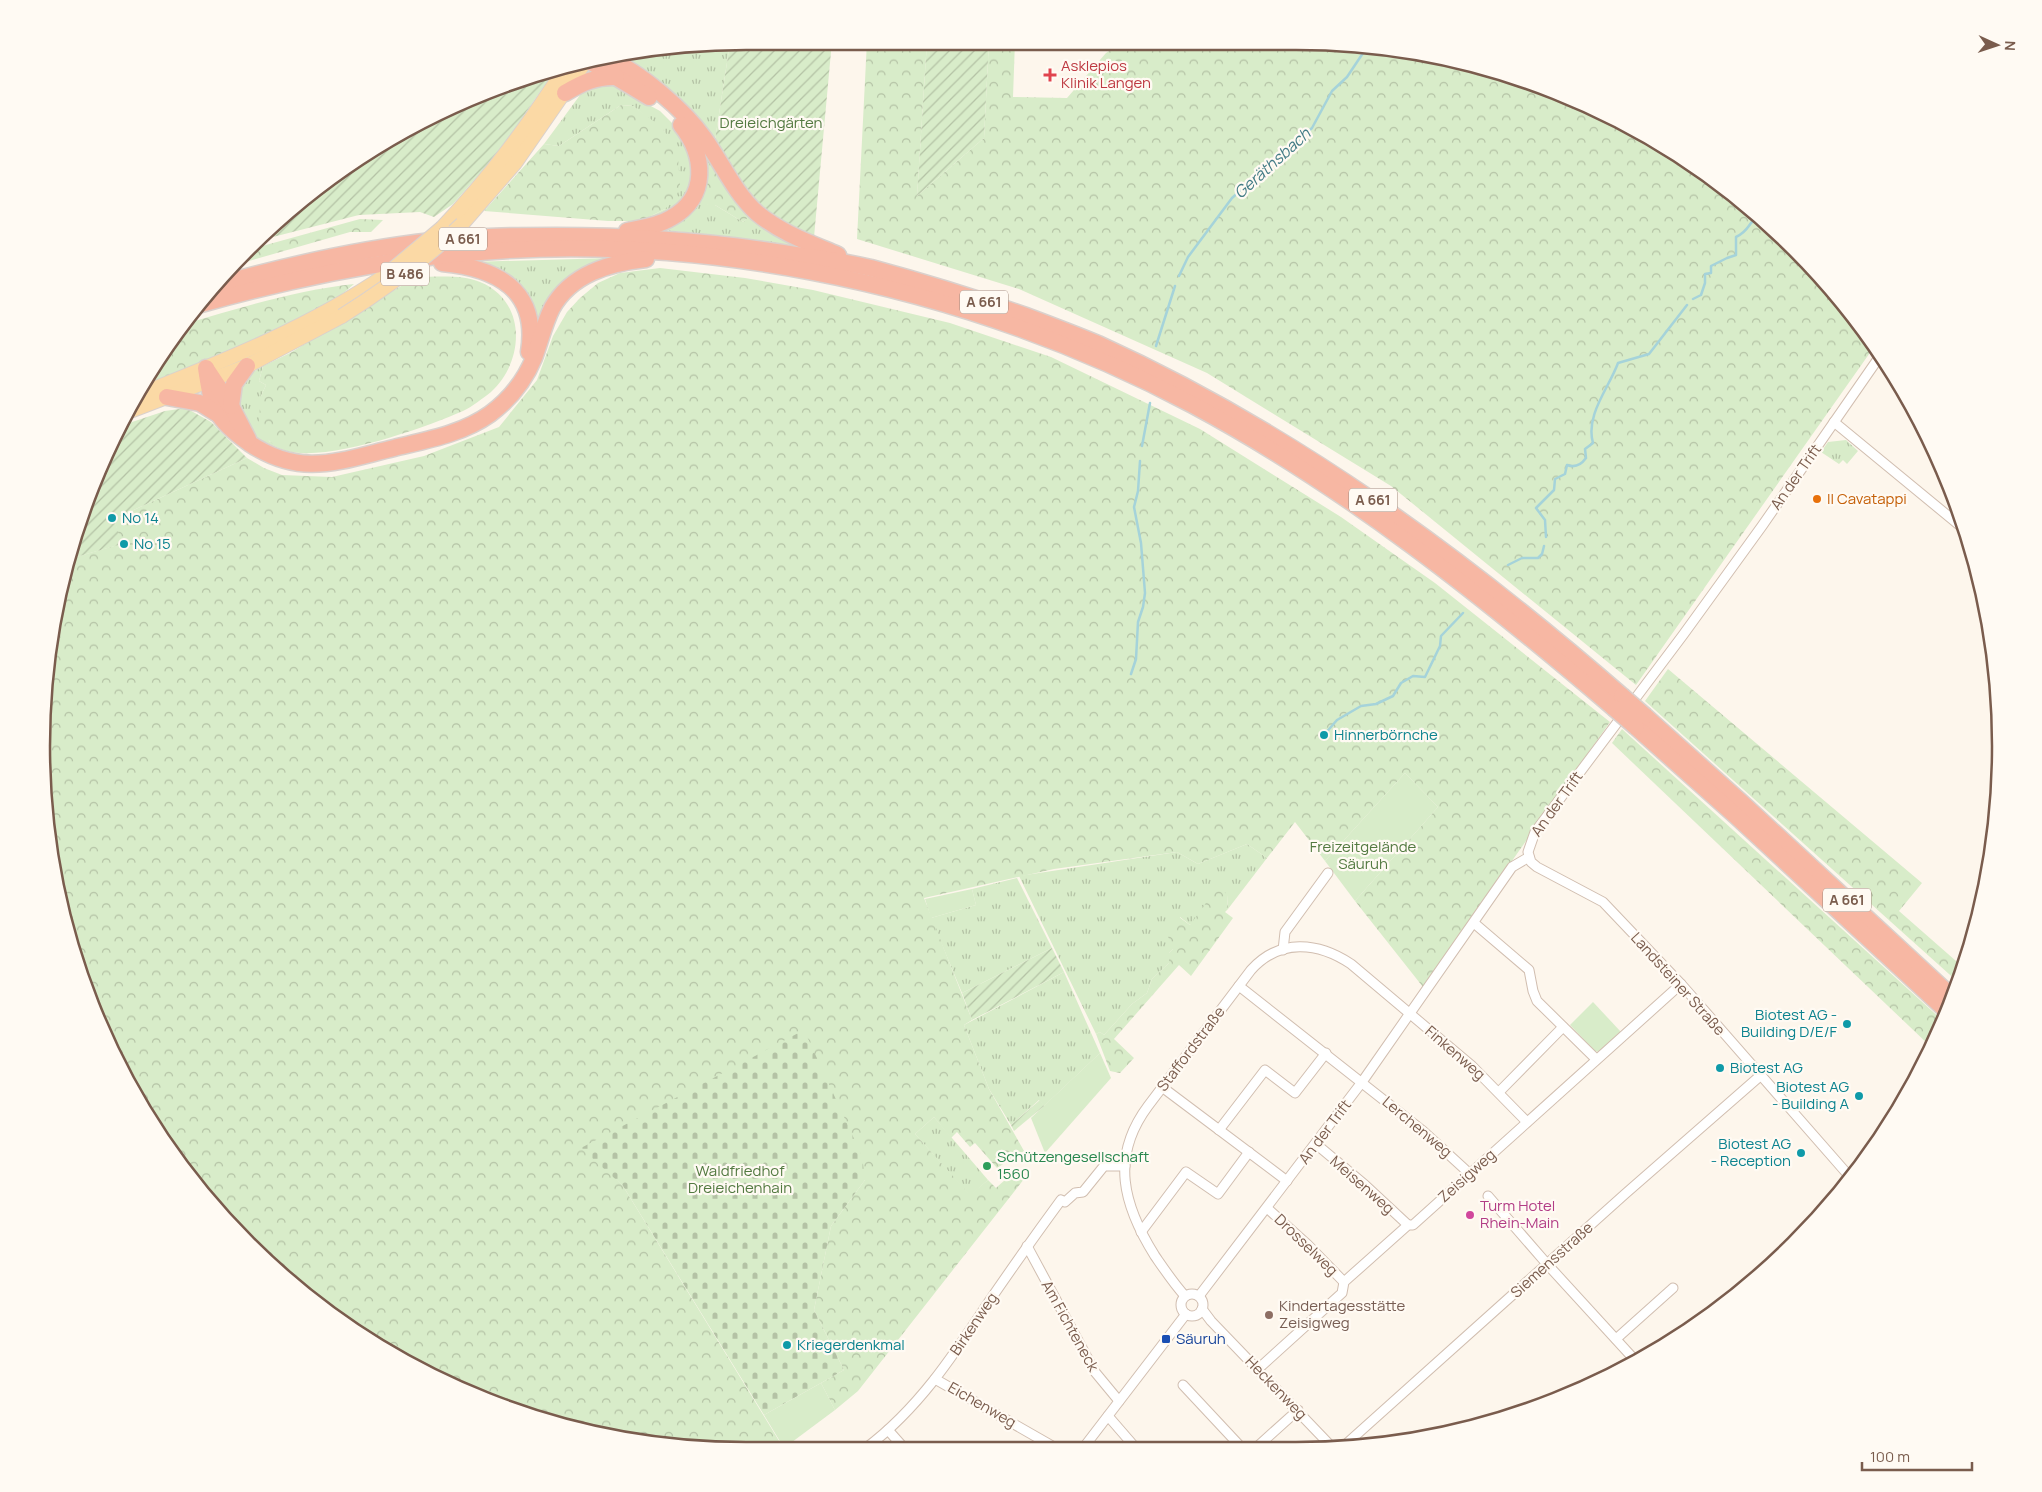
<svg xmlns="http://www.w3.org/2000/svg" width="2042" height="1492" viewBox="0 0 2042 1492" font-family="Manrope,sans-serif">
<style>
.grass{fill:url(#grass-tufts)}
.forest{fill:url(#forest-crowns)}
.cemetery{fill:url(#cemetery-stones)}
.park{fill:#d8ecc9}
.garden{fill:url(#garden-furrows)}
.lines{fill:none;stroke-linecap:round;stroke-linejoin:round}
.stream{stroke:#a5d3da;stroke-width:2.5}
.street-casing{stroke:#d1beb0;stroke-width:11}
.primary-casing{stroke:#dad1cd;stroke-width:16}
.highway-casing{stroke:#dad1cd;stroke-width:19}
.street{stroke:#fff;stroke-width:9}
.primary{stroke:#fbd9a5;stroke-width:14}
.highway{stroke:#f7b7a3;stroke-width:16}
.primary-bridge-casing{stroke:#dad1cd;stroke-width:16;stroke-linecap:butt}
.highway-bridge-casing{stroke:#dad1cd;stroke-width:19;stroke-linecap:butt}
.primary-bridge{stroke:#fbd9a5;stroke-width:14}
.highway-bridge{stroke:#f7b7a3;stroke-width:16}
.health-dot{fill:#e0444e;stroke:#fffaf3;stroke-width:2}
.food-dot{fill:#e8710a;stroke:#fffaf3;stroke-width:2}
.culture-dot{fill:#0f9aa8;stroke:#fffaf3;stroke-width:2}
.leisure-dot{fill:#2e9e5b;stroke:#fffaf3;stroke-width:2}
.hotel-dot{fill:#d1479c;stroke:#fffaf3;stroke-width:2}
.education-dot{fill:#8d6e63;stroke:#fffaf3;stroke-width:2}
.transit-dot{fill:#1a4fb4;stroke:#fffaf3;stroke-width:2}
.labels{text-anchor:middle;stroke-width:4.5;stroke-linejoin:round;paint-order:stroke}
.shield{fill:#fffaf3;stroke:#a28b7f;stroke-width:1}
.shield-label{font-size:14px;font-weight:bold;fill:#7a5c4d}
.health-label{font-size:15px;fill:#be3a42;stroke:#fffaf3;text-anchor:start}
.park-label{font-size:15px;fill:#537a41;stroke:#fffaf3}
.street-label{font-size:15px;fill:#7a5c4d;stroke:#fffaf3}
.food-label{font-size:15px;fill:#c56008;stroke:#fffaf3;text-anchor:start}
.culture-label{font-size:15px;fill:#0d838f;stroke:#fffaf3;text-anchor:start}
.leisure-label{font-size:15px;fill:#27864d;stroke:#fffaf3;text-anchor:start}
.hotel-label{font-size:15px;fill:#b23c85;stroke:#fffaf3;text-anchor:start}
.education-label{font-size:15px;fill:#785e54;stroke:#fffaf3;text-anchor:start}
.transit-label{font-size:15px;fill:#164399;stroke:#fffaf3;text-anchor:start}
.water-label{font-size:16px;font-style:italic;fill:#437c86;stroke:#fffaf3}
.rim{fill:none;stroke:#7a5c4d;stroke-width:2.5}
</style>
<defs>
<pattern id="grass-tufts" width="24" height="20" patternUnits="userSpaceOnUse" patternTransform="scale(1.25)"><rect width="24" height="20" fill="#d8ecc9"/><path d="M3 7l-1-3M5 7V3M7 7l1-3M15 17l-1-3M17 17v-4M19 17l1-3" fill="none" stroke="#b4c2a5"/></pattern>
<pattern id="forest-crowns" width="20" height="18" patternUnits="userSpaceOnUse" patternTransform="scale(1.25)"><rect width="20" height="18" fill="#d8ecc9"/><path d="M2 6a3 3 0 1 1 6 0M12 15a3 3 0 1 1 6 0" fill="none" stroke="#b4c2a5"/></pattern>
<pattern id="cemetery-stones" width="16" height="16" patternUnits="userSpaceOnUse" patternTransform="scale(1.25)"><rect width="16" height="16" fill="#d8ecc9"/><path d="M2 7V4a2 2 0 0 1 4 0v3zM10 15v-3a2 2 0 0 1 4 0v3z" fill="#b4c2a5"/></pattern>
<pattern id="garden-furrows" width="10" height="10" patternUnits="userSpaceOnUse" patternTransform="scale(1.25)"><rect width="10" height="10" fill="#d8ecc9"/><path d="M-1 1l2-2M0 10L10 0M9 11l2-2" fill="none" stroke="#b4c2a5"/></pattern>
</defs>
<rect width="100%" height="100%" fill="#fdf6ec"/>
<g class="grass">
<path d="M730,43l-15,97 -89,-83z"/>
<path d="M595,83l19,3 46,25 17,17 9,16 8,29 -9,25 -15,15 -29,8 24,-12v-77l-32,-26 -12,-1 -62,41 -15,-2 39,-53z"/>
<path d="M699,146l12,14 -8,1c6,13 3,29 5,44h7l28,17 8,-7 53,32 -82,-11 -69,-7 35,-17z"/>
<path d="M612,258l-17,8 -56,62 -10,-17 -59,-49z"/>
<path d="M263,366l-4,15 7,4 -5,11 8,45 14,9c-8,-4 -18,-7 -25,-12 -6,-3 -11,-12 -15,-18 -12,-25 -3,-42 20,-54z"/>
<path d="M1846,440l12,11 -11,13 -4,-4 -4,4 -18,-12 7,-10z"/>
<path d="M1247,844l20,14 -39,51 -1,-14 -37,30 -10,-8 -7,32 -4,4v10l-17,16 -5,14 -15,11 -28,31 -4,-3 -4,2 -77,-158 158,-24 21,12z"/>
<path d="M1017,878l35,70 -90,45 -31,-75 45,-13 -4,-16z"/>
<path d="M1064,972l36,81 -56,53 -5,-6 -28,25 -22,-36 -25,-64z"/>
<path d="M934,1117l54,63 -18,16 -55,-62z"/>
</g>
<g class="forest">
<path d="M867,41h60l-10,155 67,-58 5,-97h26l-2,56 54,1 39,-45 17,-12h173l182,24 88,30 121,65 74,56 94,101 19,30 -238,338 -245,-199 -184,-113 -188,-84 -162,-50z"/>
<path d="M621,105l12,1 23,17 9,9 13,24 2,31 -5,12 -10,10 -24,12h-33l-124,-10 60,-67 15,2z"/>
<path d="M702,160h9l40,55 -8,7 -28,-17h-7l-8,-10c7,-13 8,-21 2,-35z"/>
<path d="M360,219l23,1 -12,12h-21l-115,33 20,-17z"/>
<path d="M660,268l85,10 68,12 137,33 101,34 149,72 141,88 94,66 175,139 -187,265 -68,-86 83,-94 -33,-34 -80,88 -30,-39 -28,36 -20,-14 -49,20 -21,-12 -123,17 -130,29 48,122 -8,5 25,64 35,62 -27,17 -22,-25 -5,4 -13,-15 -6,6 -17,-21 -19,17 55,61 18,-15 8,8c9,-8 19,-18 32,-14l-170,217 -23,19 -14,-27 23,-13 -30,-60 17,-84 34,-46 -252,-4 10,10 161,263h-84l-137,-22 -169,-71 -112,-80 -95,-101 -92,-160 -48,-177v-184l22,-95 52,-15 -7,-25 133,-61 17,10 18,7 50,2 92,-21 75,-29 38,-47 16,-44 14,-24 13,-14 18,-15 22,-10z"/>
<path d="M416,277c20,0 45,-3 64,5 47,19 45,79 11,110 -8,6 -19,15 -28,19 -39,17 -139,53 -179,39 -11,-3 -19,-14 -26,-21l3,-33 5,-11 -7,-4 4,-15 27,-13z"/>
<path d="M354,284c-22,21 -52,33 -80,46 -42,20 -84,38 -127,55l41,-62c55,-16 110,-33 166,-39z"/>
<path d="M1668,669l254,214 -23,28 65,57 -5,15 -314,-282z"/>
<path d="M1622,729l320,291 -12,26 -318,-303z"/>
<path d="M1219,885l8,10 1,14 -3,3 8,6 -42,58 -12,-11 -65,74 20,19 -14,15 -10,-2 -14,-37 4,-2 4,3 28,-31 15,-11 5,-14 17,-16v-10l4,-4 -6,-15 12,-17 11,8z"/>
</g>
<path class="cemetery" d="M804,1030l58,126 3,24 -34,46 -17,84 30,60 -80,45 -141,-229 -42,-38z"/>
<g class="park">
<path d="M1405,773l33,34 -83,94 -30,-40z"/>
<path d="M972,889l4,16 -45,13 -6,-19z"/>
<path d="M1593,1002l28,30 -22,20 -4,-1 -25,-26z"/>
<path d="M1100,1053l11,25 -66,75 -14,-35z"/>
<path d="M821,1383l14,27 -51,38 -20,-33z"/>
</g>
<g class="garden">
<path d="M746,41h86l-18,196c-53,-19 -71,-52 -99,-97l15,-97z"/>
<path d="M927,41h62l-5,97 -67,58z"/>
<path d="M557,67l-58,85 -46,52 -19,13 -14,-5 -61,3 -94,24 90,-79 121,-65z"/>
<path d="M186,408l25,14 36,36 -133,61 8,25 -53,15 10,-39 35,-85 6,-9 45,-15z"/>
<path d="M1052,948l12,24 -92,48 -10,-27z"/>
<path d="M1040,1100l4,6 -30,25 -3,-6z"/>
</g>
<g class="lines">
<g class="stream">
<path d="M1179,276l9,-19 44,-59 80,-70 20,-37 15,-14 18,-27"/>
<path d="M1693,299l8,-4 4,-12v-9l6,-1v-7l16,-8 9,-3v-18c15,-7 11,-15 24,-21"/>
<path d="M1156,346l19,-60"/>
<path d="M1142,446l8,-43"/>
<path d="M1546,537l-1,-17 -9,-12 18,-18 1,-11 10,-5 2,-9c8,3 14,0 19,-7l-1,-9 8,-6c-8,-28 16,-55 25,-80l31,-9 38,-49"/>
<path d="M1508,565l14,-7h16l4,-4 2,-8"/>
<path d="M1131,674l5,-15 2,-37 5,-15 2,-14 -4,-50 -7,-36 4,-16 2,-30"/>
<path d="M1324,735l13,-15 24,-14 15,-2 17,-8 8,-13 12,-7 12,1 15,-31 1,-10 22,-23"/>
</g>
<defs>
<g id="street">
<path d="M1834,422l130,107"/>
<path d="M1474,923l55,47 4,21 4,10 59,58"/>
<path d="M1283,950l2,-18 43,-59"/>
<path d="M1239,986l184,145 47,43"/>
<path d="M1162,1087l125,94"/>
<path d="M1499,1092l64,-65"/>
<path d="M1219,1130l46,-60 30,23 31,-40"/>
<path d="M1316,1144l49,41 43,40"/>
<path d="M1850,1177l-169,-193 -78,-82 -66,-35 -6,-5 -3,-10 7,-20 148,-197 79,-109 118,-170"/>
<path d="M1488,1196l59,68 86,94"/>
<path d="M1267,1208l40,36 37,38"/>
<path d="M1141,1232l45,-60 32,22 31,-42"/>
<path d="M1027,1246l68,126 24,29"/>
<circle cx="1192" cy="1305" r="11"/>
<path d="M1185,1296c-11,-12 -21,-27 -30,-40 -32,-51 -45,-99 -7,-150l103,-136c29,-32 67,-28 100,-6l121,102 55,56"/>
<path d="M1199,1296l163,-214 150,-215 17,-10"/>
<path d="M1202,1309l9,12 119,124"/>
<path d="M1616,1339l57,-51"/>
<path d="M1258,1369l84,-76 2,-11 64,-57h5l268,-241"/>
<path d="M935,1379l119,68"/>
<path d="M1183,1385l57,61"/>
<path d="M1108,1416l26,30"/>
<path d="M888,1430l16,18"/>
<path d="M1345,1445l280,-251 135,-118"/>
<path d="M1258,1446l40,-36"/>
<path d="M1084,1447l102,-133"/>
<path d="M866,1448c52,-39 87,-92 122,-145 24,-35 48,-69 73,-103l4,2 10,-9 8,-1 21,-26h21"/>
</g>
<g id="primary">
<path d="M462,224l53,-61 70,-101"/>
<path d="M442,228c50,-53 86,-102 125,-163"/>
<path d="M141,394c85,-34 169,-67 245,-119"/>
<path d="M130,411l117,-45 95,-50"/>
</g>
<g id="highway">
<path d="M608,59c31,12 77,52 96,79 18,25 30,54 53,75 24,20 53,30 81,42"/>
<path d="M591,62l58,35"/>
<path d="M565,93c17,-10 31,-17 51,-16"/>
<path d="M627,231c14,-3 31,-5 44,-13 38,-21 34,-63 10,-93"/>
<path d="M442,263c55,5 97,27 87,89"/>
<path d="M213,286c72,-20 145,-37 220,-45 41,-5 82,-5 123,-5 83,0 165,6 246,20 23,3 47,7 69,12 52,14 104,30 155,48 24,9 48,18 72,28 194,88 364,213 524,352"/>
<path d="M201,304c68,-19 135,-34 205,-44 265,-38 551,20 787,145 153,82 290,191 421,303"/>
<path d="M206,368c6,40 9,51 43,75 52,35 90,18 145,5 33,-8 68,-14 96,-34 19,-14 35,-34 44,-56 6,-16 10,-34 18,-50 19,-34 57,-45 94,-49"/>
<path d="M207,370l24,36 17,33"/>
<path d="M167,397l33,6 16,10"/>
<path d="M231,406l3,-22 13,-18"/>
<path d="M1645,716l97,87 210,194"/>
<path d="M1636,727l100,89 210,194"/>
</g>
</defs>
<use href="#street" class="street-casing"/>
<use href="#primary" class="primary-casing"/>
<use href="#highway" class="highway-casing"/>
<use href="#street" class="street"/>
<use href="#primary" class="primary"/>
<use href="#highway" class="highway"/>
<defs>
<g id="primary-bridge">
<path d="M386,275l56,-47"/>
<path d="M342,316c43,-27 83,-56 120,-92"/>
</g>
<g id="highway-bridge">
<path d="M1622,696l23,20"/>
<path d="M1614,708l22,19"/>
</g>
</defs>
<use href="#primary-bridge" class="primary-bridge-casing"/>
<use href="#highway-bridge" class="highway-bridge-casing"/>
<use href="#primary-bridge" class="primary-bridge"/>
<use href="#highway-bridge" class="highway-bridge"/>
</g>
<path class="health-dot" d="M1047.5 67.5h5v5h5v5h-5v5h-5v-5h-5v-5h5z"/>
<circle class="food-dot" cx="1817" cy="499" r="5"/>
<g class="culture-dot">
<circle cx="112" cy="518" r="5"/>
<circle cx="124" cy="544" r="5"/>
<circle cx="1324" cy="735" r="5"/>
<circle cx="1847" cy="1024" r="5"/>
<circle cx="1720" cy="1068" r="5"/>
<circle cx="1859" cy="1096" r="5"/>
<circle cx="1801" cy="1153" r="5"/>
<circle cx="787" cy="1345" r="5"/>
</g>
<circle class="leisure-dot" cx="987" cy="1166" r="5"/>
<circle class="hotel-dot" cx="1470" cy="1215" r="5"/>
<circle class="education-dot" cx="1269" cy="1315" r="5"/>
<rect class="transit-dot" x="1161" y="1334" width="10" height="10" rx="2.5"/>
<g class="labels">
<g class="shield">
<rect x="439" y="227.5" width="48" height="23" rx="4"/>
<rect x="381" y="262.5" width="48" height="23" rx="4"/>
<rect x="960" y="290.5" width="48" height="23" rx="4"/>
<rect x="1349" y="488.5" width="48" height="23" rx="4"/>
<rect x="1823" y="888.5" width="48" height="23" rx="4"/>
</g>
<g class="shield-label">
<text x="463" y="244">A 661</text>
<text x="405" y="279">B 486</text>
<text x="984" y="307">A 661</text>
<text x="1373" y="505">A 661</text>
<text x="1847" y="905">A 661</text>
</g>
<g class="health-label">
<text x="1061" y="71">Asklepios<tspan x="1061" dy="17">Klinik Langen</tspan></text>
</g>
<g class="park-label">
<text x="771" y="128">Dreieichgärten</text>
<text x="1363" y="852">Freizeitgelände<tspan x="1363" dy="17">Säuruh</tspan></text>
<text x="740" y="1176">Waldfriedhof<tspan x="740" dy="17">Dreieichenhain</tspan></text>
</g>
<g class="street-label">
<text transform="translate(1796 477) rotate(-55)" y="5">An der Trift</text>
<text transform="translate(1557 804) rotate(-54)" y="5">An der Trift</text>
<text transform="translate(1678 984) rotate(48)" y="5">Landsteiner Straße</text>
<text transform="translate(1191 1049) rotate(-53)" y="5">Staffordstraße</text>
<text transform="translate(1455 1053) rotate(41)" y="5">Finkenweg</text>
<text transform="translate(1417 1127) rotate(40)" y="5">Lerchenweg</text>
<text transform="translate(1325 1132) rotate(-53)" y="5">An der Trift</text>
<text transform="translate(1467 1176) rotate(-42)" y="5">Zeisigweg</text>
<text transform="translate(1362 1185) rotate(41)" y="5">Meisenweg</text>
<text transform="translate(1306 1245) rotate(44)" y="5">Drosselweg</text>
<text transform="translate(1552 1260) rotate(-42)" y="5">Siemensstraße</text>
<text transform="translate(974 1324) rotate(-56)" y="5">Birkenweg</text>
<text transform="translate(1070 1326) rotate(61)" y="5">Am Fichteneck</text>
<text transform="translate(1276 1388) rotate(46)" y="5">Heckenweg</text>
<text transform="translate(982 1405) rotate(30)" y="5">Eichenweg</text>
</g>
<g class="food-label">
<text x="1827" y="504">Il Cavatappi</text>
</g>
<g class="culture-label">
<text x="122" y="523">No 14</text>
<text x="134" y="549">No 15</text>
<text x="1334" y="740">Hinnerbörnche</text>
<text x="1837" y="1020" text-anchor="end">Biotest AG -<tspan x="1837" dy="17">Building D/E/F</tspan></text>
<text x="1730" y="1073">Biotest AG</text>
<text x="1849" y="1092" text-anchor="end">Biotest AG<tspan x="1849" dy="17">- Building A</tspan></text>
<text x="1791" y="1149" text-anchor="end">Biotest AG<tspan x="1791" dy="17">- Reception</tspan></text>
<text x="797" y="1350">Kriegerdenkmal</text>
</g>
<g class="leisure-label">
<text x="997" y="1162">Schützengesellschaft<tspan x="997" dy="17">1560</tspan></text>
</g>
<g class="hotel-label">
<text x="1480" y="1211">Turm Hotel<tspan x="1480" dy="17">Rhein-Main</tspan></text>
</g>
<g class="education-label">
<text x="1279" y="1311">Kindertagesstätte<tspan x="1279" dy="17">Zeisigweg</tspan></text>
</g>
<g class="transit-label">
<text x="1176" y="1344">Säuruh</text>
</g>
<g class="water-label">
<text transform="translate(1272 163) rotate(-42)" y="6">Geräthsbach</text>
</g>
</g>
<path d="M0 0H2042V1492H0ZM746 50H1296A696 696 0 0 1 1992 746V746A696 696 0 0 1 1296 1442H746A696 696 0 0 1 50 746V746A696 696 0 0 1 746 50Z" fill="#fffaf3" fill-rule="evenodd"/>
<path class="rim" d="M746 50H1296A696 696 0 0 1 1992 746V746A696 696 0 0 1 1296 1442H746A696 696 0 0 1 50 746V746A696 696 0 0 1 746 50Z"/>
<g transform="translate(1997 45) rotate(93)" stroke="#fffaf3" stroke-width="4" paint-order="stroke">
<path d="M0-4L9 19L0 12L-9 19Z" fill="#7a5c4d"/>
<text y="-8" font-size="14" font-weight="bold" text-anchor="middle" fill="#7a5c4d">N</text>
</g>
<path d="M1862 1462v8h110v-8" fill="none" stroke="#7a5c4d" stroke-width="2.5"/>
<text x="1870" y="1462" font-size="15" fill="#7a5c4d" stroke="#fffaf3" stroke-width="4" paint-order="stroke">100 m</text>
</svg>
